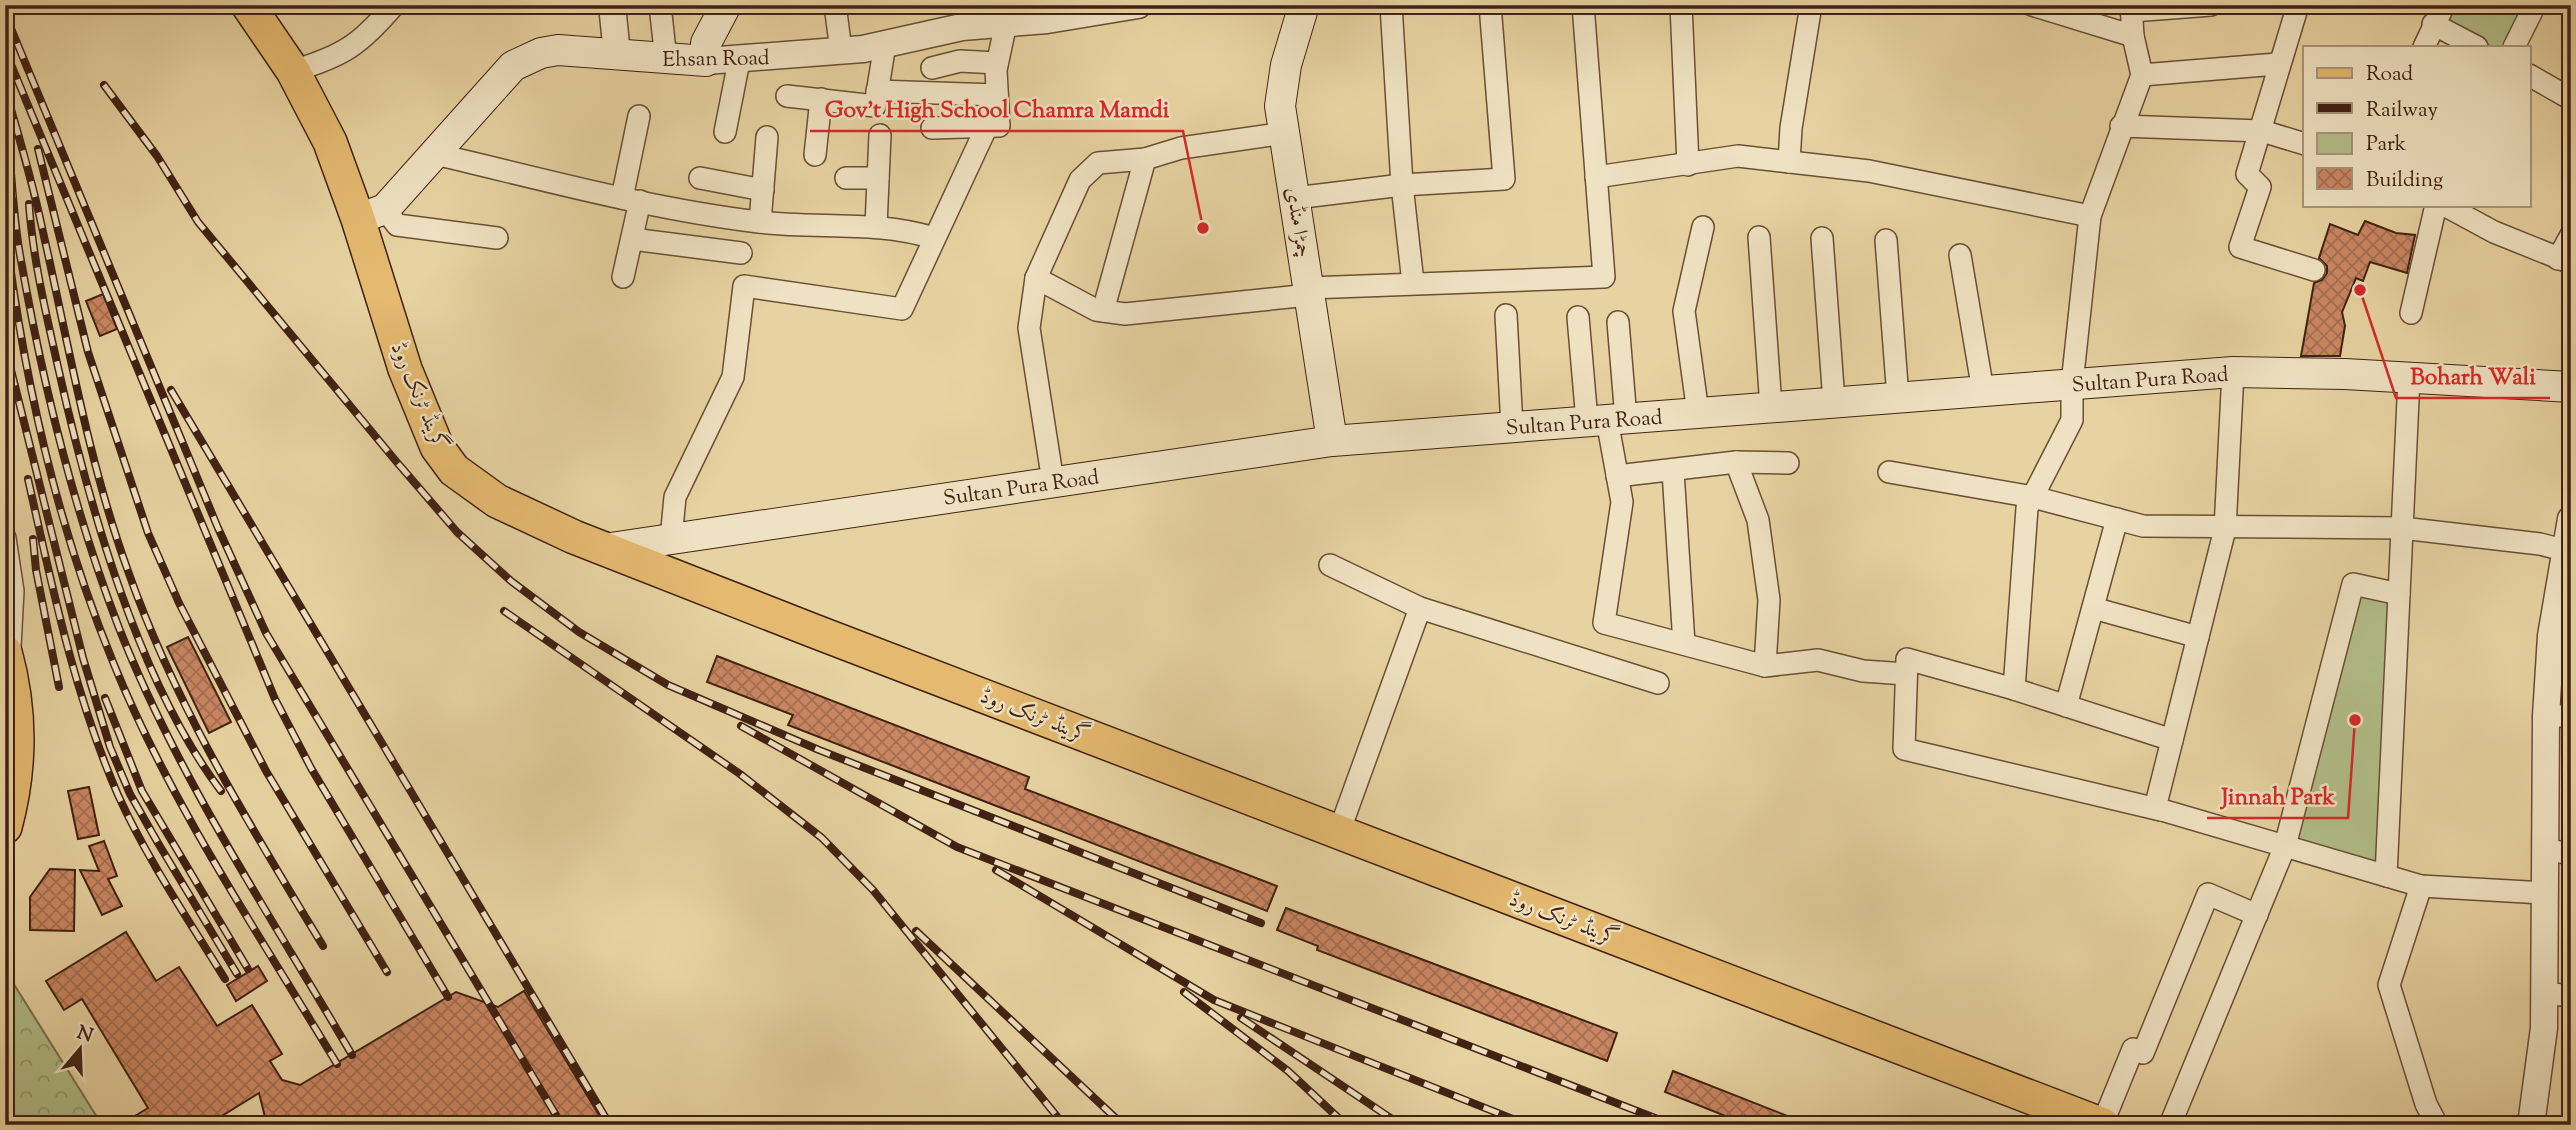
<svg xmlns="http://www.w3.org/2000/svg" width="2576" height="1130" viewBox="0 0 2576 1130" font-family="'Sorts Mill Goudy',Amiri,serif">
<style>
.forest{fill:url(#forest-crowns);stroke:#78704e;stroke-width:2}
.park{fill:#b1be88;stroke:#78704e;stroke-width:2}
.building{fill:url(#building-cross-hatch);stroke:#402113;stroke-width:2}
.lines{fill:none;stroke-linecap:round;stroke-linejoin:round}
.minor-casing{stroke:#6a4e36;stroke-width:24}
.tertiary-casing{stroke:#6a4e36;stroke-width:29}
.secondary-casing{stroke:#402113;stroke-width:32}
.primary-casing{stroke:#402113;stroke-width:36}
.minor{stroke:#efe2c2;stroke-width:21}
.tertiary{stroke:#efe2c2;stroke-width:26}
.secondary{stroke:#efe2c2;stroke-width:30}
.primary{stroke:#e4ba70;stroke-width:33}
.rail-casing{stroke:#402113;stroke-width:8}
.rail{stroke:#efe2c2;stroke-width:5;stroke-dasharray:16;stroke-linecap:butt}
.labels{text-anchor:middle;stroke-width:5;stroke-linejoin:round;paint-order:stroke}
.street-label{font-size:21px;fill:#402113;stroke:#efe2c2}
.leader{fill:none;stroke:#d62828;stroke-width:2.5}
.callout-dot{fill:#d62828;stroke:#efe2c2;stroke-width:2.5}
.callout-label{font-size:23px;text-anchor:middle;font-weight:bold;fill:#d62828;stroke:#efe2c2;stroke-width:5;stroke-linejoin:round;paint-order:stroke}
</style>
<defs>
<pattern id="forest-crowns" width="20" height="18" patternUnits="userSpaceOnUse" patternTransform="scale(1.75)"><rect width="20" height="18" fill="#b1be88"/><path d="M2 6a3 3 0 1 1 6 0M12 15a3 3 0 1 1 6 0" fill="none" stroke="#919a6e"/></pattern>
<pattern id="building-cross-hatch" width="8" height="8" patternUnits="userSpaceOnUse" patternTransform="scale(1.75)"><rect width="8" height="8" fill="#ca8763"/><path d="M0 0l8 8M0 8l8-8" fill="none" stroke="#a56e50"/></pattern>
</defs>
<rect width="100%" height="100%" fill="#e7d3a1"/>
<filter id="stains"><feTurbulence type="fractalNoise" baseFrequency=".00286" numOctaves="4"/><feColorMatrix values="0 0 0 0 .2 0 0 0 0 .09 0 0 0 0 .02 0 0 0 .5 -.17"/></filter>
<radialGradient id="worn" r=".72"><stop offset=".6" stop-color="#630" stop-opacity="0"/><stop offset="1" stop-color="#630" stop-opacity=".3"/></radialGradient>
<path class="forest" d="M5,970l97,155h-97z"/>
<g class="park">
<path d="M2450,5h74l-20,42h-12l-51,-27z"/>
<path d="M2353,584l46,10 -13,282 -101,-30z"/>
</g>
<g class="building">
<path d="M2365,221l31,12 19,2 -8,38 -37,-11 -7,19 -7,-3 -14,34 3,14 -5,30h-39l13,-73 8,-3 5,-7v-7l-8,-8 11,-34 28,11z"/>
<path d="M103,294l14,35 -17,7 -14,-35z"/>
<path d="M188,637l43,85 -22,11 -42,-86z"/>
<path d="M717,656l312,121 -4,12 252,97 -10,25 -479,-186 5,-10 -86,-33z"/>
<path d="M89,787l10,48 -21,4 -10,-48z"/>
<path d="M104,841l13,35 -9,3 14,27 -20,9 -22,-45 19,1 -10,-25z"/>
<path d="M50,869l25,1 -1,61 -44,-1v-33z"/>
<path d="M1286,908l331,125 -10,28 -290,-111 1,-4 -41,-16z"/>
<path d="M126,932l30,49 23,-14 38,59 35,-21 30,49 -12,7 12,19 18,5 156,-93 42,15 26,-16 81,134h-338l-8,-32 -52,32h-87l28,-17 -66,-109 -18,11 -18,-29z"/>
<path d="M258,966l9,15 -31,20 -9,-16z"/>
<path d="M1673,1071l135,53v1h-60l-83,-33z"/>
</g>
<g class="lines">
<defs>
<g id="minor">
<path d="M660,5l6,55"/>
<path d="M835,5l6,45"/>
<path d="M1391,5l11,180 11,98"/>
<path d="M1681,5l7,160"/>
<path d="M2032,5l101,31 -2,-31"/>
<path d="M2298,5l-51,169 13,13 -20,60 74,23"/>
<path d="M2132,11l79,-6"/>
<path d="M2433,24l44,23"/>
<path d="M2133,36l9,39 -52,141 -18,168v36l-45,88 -13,181 158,51"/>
<path d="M2424,47l20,-42"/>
<path d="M2514,47l21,-42"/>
<path d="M932,68l28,-7 37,2"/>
<path d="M293,71c50,-15 67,-26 101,-66"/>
<path d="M2142,75l135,-11"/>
<path d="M2529,75l42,24"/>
<path d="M877,91l120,4"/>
<path d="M787,96l88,10 10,-62"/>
<path d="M2121,126l141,5 43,13"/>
<path d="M932,128l67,-2 -3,-56 10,-47"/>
<path d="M725,132l14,-71"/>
<path d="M435,154c107,25 215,55 324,68 59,7 117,-2 175,16"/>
<path d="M815,155l6,-56"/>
<path d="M1789,162l2,-34 20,-123"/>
<path d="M1596,177l142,-21 131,15 221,45"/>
<path d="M700,178l63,12"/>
<path d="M846,178h32"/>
<path d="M622,198l17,-82"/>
<path d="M1295,198l107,-13 102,-6 -14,-174"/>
<path d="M2444,205l50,27 77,31"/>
<path d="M385,209l12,16 100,13"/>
<path d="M760,222l7,-85"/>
<path d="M876,226l4,-91"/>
<path d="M1759,237l12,170"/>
<path d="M1822,238l12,164"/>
<path d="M632,239l109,14"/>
<path d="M1886,240l12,158"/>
<path d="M1960,255l23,136"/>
<path d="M2558,259l13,-24"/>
<path d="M623,277l17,-76"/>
<path d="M1036,278l60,32 29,4 184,-19"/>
<path d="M1309,288l295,-11 -21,-272"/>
<path d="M1103,311l42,-152"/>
<path d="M2411,313l25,-108"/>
<path d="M1506,315l6,112"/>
<path d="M1578,317l9,104"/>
<path d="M1618,322l8,97"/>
<path d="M2233,372l-8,157 -70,279 266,78 123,7"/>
<path d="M1698,413l-14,-102 19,-84"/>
<path d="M1607,420l15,82 -18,121 161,43 53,-6 45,11 43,3"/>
<path d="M1736,462l22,58 11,80 -4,66"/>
<path d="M1673,471l11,173"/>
<path d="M1889,472l144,25 110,29 259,2 138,16 31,8"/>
<path d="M1617,476l119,-14 52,1"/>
<path d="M1053,482l-24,-154 7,-50 44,-98 18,-17 47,-4 36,-11 104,-15"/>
<path d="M5,538l8,53 -4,74"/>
<path d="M671,539l4,-42 58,-120 11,-91 158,23 85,-183"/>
<path d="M1330,565l90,43 238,75"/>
<path d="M2093,608l105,29"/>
<path d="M2014,689l-107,-30 -3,90 257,61"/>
<path d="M2066,706l51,-187"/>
<path d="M2546,716h25"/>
<path d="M1339,832l81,-224"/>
<path d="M2544,849l27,5"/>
<path d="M2386,876l23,-498"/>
<path d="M2421,886l-32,99 37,119 11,21"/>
<path d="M2544,993l27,3"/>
<path d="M2102,1125l31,-76 10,4 65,-159 49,21"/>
<path d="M2170,1125l115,-279 68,-262 46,10"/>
</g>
<g id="tertiary">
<path d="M612,5l5,49"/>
<path d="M706,61l157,-12 99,-22 85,-7 91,-15"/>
<path d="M2531,1125l13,-97 2,-312 5,-80 20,-117"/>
</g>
<g id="secondary">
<path d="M1304,5l-18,60 -6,41 52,335"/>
<path d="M358,219l27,-10 128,-143 28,-13 17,-3 148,11v-18l20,-38"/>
<path d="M604,549l728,-108 901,-69 112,2 226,13"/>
</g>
<g id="primary">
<path d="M248,5l45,66 37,71 28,77 47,150 32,78 17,23 43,31 77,36 240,94 1289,494"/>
<path d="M5,652c16,58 16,116 0,175"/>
</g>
</defs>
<use href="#minor" class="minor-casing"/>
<use href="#tertiary" class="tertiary-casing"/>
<use href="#secondary" class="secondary-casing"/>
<use href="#primary" class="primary-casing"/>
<use href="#minor" class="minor"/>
<use href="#tertiary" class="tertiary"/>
<use href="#secondary" class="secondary"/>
<use href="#primary" class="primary"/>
<defs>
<g id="rail">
<path d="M5,14l213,514 48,105 296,492"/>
<path d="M5,50l270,649 36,69 137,229"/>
<path d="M104,85l53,71 41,66 197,238 62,72 54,49 68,51 89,53 151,65 442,173"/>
<path d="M5,89c14,47 28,95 38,143 26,114 45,229 85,339 47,134 121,253 195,375"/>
<path d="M5,118c7,45 7,92 15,137 22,125 53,254 99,373 59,150 152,288 233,427"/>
<path d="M38,149l50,203 60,181 31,70 87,168 121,201"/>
<path d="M29,204c4,56 17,109 29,163 30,135 79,313 163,424"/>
<path d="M5,227c18,149 51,296 108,435 57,141 146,272 224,402"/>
<path d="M5,322l7,58"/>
<path d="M11,370l72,288 27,89 20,47 28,49 79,131"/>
<path d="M171,390l439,735"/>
<path d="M28,479c24,107 46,215 90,316 29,64 70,124 107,184"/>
<path d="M33,539l3,31 23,117"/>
<path d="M504,611l236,163 82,64 51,52 191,235"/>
<path d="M105,698l37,93 106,178"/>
<path d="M741,726l216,121 716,278"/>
<path d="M996,870l218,130 314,125"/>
<path d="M916,931l207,194"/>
<path d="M1184,992l104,79 58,54"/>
<path d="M1241,1018l160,107"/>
</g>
</defs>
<use href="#rail" class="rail-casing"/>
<use href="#rail" class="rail"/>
</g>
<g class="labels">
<g class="street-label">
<text transform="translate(716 58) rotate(-1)" y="7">Ehsan Road</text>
<text transform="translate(1299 222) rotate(81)" y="7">چمڑا منڈی</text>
<text transform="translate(2150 379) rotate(-4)" y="7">Sultan Pura Road</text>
<text transform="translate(420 396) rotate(67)" y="7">گرینڈ ٹرنک روڈ</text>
<text transform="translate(1584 422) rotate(-4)" y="7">Sultan Pura Road</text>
<text transform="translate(1021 487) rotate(-8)" y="7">Sultan Pura Road</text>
<text transform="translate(1035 715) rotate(21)" y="7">گرینڈ ٹرنک روڈ</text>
<text transform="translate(1564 918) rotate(21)" y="7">گرینڈ ٹرنک روڈ</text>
</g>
</g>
<path class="leader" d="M1203 228L1183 131H810M2360 290L2396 398H2550M2355 720L2348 818H2207"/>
<g class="callout-dot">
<circle cx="1203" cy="228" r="7"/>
<circle cx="2360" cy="290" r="7"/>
<circle cx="2355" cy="720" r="7"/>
</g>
<g class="callout-label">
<text x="997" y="117">Gov't High School Chamra Mamdi</text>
<text x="2473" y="384">Boharh Wali</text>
<text x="2278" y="804">Jinnah Park</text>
</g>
<rect width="2576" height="1130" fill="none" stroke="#e7d3a1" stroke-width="28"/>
<rect x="7" y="7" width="2562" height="1116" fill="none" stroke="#402113" stroke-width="3.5"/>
<rect x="14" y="14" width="2548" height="1102" fill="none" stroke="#402113" stroke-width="2"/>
<rect x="2303" y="46" width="228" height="161" fill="#efe2c2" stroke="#a9957c" stroke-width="2"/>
<rect x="2317" y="68" width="35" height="10" fill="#e4ba70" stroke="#a9957c" stroke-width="2"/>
<text x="2366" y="80" font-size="21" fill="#402113">Road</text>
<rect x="2317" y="103" width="35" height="10" fill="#402113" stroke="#a9957c" stroke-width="2"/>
<text x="2366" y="116" font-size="21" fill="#402113">Railway</text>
<rect x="2317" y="133" width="35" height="21" fill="#b1be88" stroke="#a9957c" stroke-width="2"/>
<text x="2366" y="150" font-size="21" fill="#402113">Park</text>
<rect x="2317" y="168" width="35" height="21" fill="url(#building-cross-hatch)" stroke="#a9957c" stroke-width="2"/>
<text x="2366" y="186" font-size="21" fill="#402113">Building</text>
<g transform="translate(80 1049) rotate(19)" stroke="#efe2c2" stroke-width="5" paint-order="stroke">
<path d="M0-5L12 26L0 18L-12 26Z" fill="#402113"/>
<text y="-10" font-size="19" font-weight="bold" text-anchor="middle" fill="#402113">N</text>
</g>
<rect width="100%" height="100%" filter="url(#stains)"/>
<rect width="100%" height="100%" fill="url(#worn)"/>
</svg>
